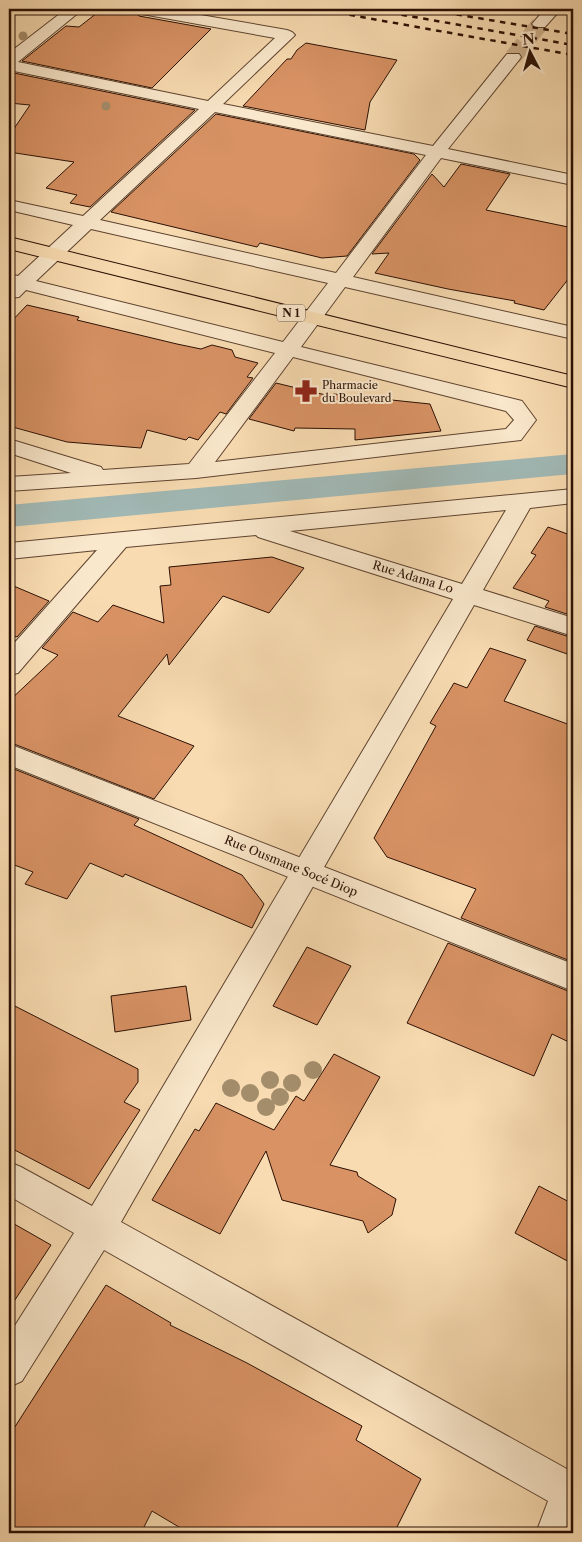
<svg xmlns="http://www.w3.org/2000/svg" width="582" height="1542" viewBox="0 0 582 1542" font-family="'Libre Caslon Text',serif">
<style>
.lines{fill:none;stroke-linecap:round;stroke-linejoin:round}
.canal{fill:#a1b9b6;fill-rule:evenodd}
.building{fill:#d89264;stroke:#2b1004}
.minor-tunnel{stroke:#cfb28e;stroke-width:17;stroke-dasharray:17 8;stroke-linecap:butt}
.minor-casing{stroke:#5e432f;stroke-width:2}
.tertiary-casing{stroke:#5e432f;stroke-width:2}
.trunk-casing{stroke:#2b1004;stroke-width:2}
.minor{fill:#fae8cc;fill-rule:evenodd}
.tertiary{fill:#fae8cc;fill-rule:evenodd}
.trunk{fill:#f8dbb1;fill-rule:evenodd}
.rail{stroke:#2b1004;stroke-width:2.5;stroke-dasharray:5.5 5.5;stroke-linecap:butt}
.tree{fill:#a48d6b}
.labels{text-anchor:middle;stroke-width:4;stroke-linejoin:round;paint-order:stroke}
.shield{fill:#fae8cc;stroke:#695140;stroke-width:1}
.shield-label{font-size:11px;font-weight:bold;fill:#2b1004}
.far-poi-label{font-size:11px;fill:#2b1004;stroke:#fae8cc;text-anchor:start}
.street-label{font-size:12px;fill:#2b1004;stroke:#fae8cc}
</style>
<rect width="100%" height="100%" fill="#f8dbb1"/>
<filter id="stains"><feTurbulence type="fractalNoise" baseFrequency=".004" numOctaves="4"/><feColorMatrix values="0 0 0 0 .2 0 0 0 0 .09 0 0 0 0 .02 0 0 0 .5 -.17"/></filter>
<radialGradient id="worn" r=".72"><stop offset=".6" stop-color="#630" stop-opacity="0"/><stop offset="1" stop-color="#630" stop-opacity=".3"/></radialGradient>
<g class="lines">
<path class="canal" d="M573,454v20l-564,53v-22z"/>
</g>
<g class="building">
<path d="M102,9h31l6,7 72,13 -59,59 -130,-27 44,-35 13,1z"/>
<path d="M306,43l91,17 -27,42 -5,28 -122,-24 44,-47h4l6,-9z"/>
<path d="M9,72l186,38 -105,97 -20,-4 7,-8 -31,-7 28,-26 -65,-10v-16l21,-31 -21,-2z"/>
<path d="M216,114l198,40 6,6 -73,96 -25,2 -62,-15 -3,4 -146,-35z"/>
<path d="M461,164l49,10 -24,36 87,18v45l-29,37 -30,-7 1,-2 -67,-12 -73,-16 14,-20 -17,1 60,-80 12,13z"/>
<path d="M27,305l52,12 -2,3 100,24 24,5 11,-4 20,5 3,7 23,6 -11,14 6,1 -27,36 -6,-2 -22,28 -9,-3 -3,3 -39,-10 -6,18 -74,-6 -58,-16v-102z"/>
<path d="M276,383l54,13 4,-2 96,10 11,27 -86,9v-11l-60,-1 -1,3 -45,-12z"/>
<path d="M548,527l25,9v80l-28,-9 4,-6 -36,-13 23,-33 -5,-2z"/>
<path d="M272,557l32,11 -35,45 -46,-17 -54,69 -2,-11 -49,62 76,30 -40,53 -145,-57v-41l49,-46 -16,-7 31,-36 25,10 15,-17 51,18 -4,-37 11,-1 -2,-18z"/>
<path d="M9,584l40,17 -32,36 -8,-3z"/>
<path d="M535,626l38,12v18l-46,-16z"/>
<path d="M490,648l36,12 -22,41 69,25v236l-112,-44 15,-29 -89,-32 -13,-19 62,-112 -6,-3 24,-40 13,5z"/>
<path d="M9,767l130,52 -5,6 108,50 22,29 -12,24 -127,-54 -2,3 -33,-14 -23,36 -42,-15 8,-12 -24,-9z"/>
<path d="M448,943l125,50v51l-21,-10 -18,42 -127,-53z"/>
<path d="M307,947l44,19 -34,59 -44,-19z"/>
<path d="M186,986l5,34 -76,12 -4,-36z"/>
<path d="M9,1003l129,66v13l-14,20 16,8 -51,79 -80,-42z"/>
<path d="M334,1054l46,23 -50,88 27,7 1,4 38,23 -4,16 -24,18 -5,-12 -81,-21 -16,-49 -46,83 -68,-34 43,-71 4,2 17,-28 58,27 22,-34 8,5z"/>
<path d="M539,1186l34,18v60l-58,-31z"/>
<path d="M9,1221l42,24 -42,64z"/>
<path d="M106,1285l65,38 -1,2 77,38 115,63 -6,14 65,39 -27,54h-205l-37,-22 -11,22h-132v-97z"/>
</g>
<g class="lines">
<path class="minor-tunnel" d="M513,57l27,-33"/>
<defs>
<g id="minor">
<path d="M66,9h17l-65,53 190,39 67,-63 -133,-24 -5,-2 -2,-3h31l121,21 5,2 3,3 -3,3 -69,66 210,42 74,-92h12l2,3 -2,3 -71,89 125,26v10l-132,-27 -88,119 220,50v12l-228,-52 -44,60 221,54 14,19 -15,20 -325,38 -187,13v-14l62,-4 -62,-20v-14l92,28 2,3 86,-6 86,-111 -249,-63 -7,7 -10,1v-24l9,2 55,-51 -64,-15v-10l74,16 116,-107 -190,-39v-17zM215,112l211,43 -90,118 -236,-53zM91,229l237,54 -45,59 -247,-61zM293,357l213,54 8,9 -8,9 -291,33z"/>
<path d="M545,9h16l-16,18h-10l-3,-3z"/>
<path d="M573,489v14l-43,5 -47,82 90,28v18l-99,-31 -353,617 446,247 6,-2v66h-37l12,-32 -444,-251 -82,131 -13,6v-52l65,-102 -65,-37v-34l12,5 71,39 361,-607 -195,-62 -2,-2 -130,12 -108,126 -9,2v-26l88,-99 -88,9v-16zM506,510l-44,74 -172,-53z"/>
</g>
<path id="tertiary" d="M9,744l564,220v27l-564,-226z"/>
<path id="trunk" d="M9,237l564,139v12l-564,-139z"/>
</defs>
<use href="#minor" class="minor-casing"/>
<use href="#tertiary" class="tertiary-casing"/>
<use href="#trunk" class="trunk-casing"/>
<use href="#minor" class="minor"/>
<use href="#tertiary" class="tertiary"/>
<use href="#trunk" class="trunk"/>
<g class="rail">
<path d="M317,9l256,46"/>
<path d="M369,9l204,36"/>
<path d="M424,9l149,25"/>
</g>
</g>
<g class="tree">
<circle cx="23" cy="36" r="4.5"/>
<circle cx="106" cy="106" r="4.5"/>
<circle cx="313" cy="1070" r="9"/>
<circle cx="270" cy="1080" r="9"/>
<circle cx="292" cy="1083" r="9"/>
<circle cx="231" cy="1088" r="9"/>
<circle cx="250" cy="1093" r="9"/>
<circle cx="280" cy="1097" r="9"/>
<circle cx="266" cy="1107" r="9"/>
</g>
<defs>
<symbol id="pharmacy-bare" viewBox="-9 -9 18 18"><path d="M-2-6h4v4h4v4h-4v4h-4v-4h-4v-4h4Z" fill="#8f2418" stroke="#fae8cc" stroke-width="2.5" paint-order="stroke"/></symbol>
</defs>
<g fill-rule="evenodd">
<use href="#pharmacy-bare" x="290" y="375" width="32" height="32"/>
</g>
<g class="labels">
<rect class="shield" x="277" y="304.5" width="28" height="17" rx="4"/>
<g class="shield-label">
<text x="291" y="317">N 1</text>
</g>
<g class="far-poi-label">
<text x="322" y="389">Pharmacie<tspan x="322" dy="13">du Boulevard</tspan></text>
</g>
<g class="street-label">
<text transform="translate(413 577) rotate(17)" y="4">Rue Adama Lo</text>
<text transform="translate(291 866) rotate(22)" y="4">Rue Ousmane Socé Diop</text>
</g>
</g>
<rect width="582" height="1542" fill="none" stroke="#f8dbb1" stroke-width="30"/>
<rect x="10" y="10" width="562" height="1522" fill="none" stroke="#2b1004" stroke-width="2.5"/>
<rect x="15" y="15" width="552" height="1512" fill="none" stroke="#2b1004"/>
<g transform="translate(530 52) rotate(354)" stroke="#fae8cc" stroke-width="4" paint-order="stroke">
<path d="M0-4L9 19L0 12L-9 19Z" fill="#2b1004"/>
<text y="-8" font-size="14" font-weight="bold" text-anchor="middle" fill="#2b1004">N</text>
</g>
<rect width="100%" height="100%" filter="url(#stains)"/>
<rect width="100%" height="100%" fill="url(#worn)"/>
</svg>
